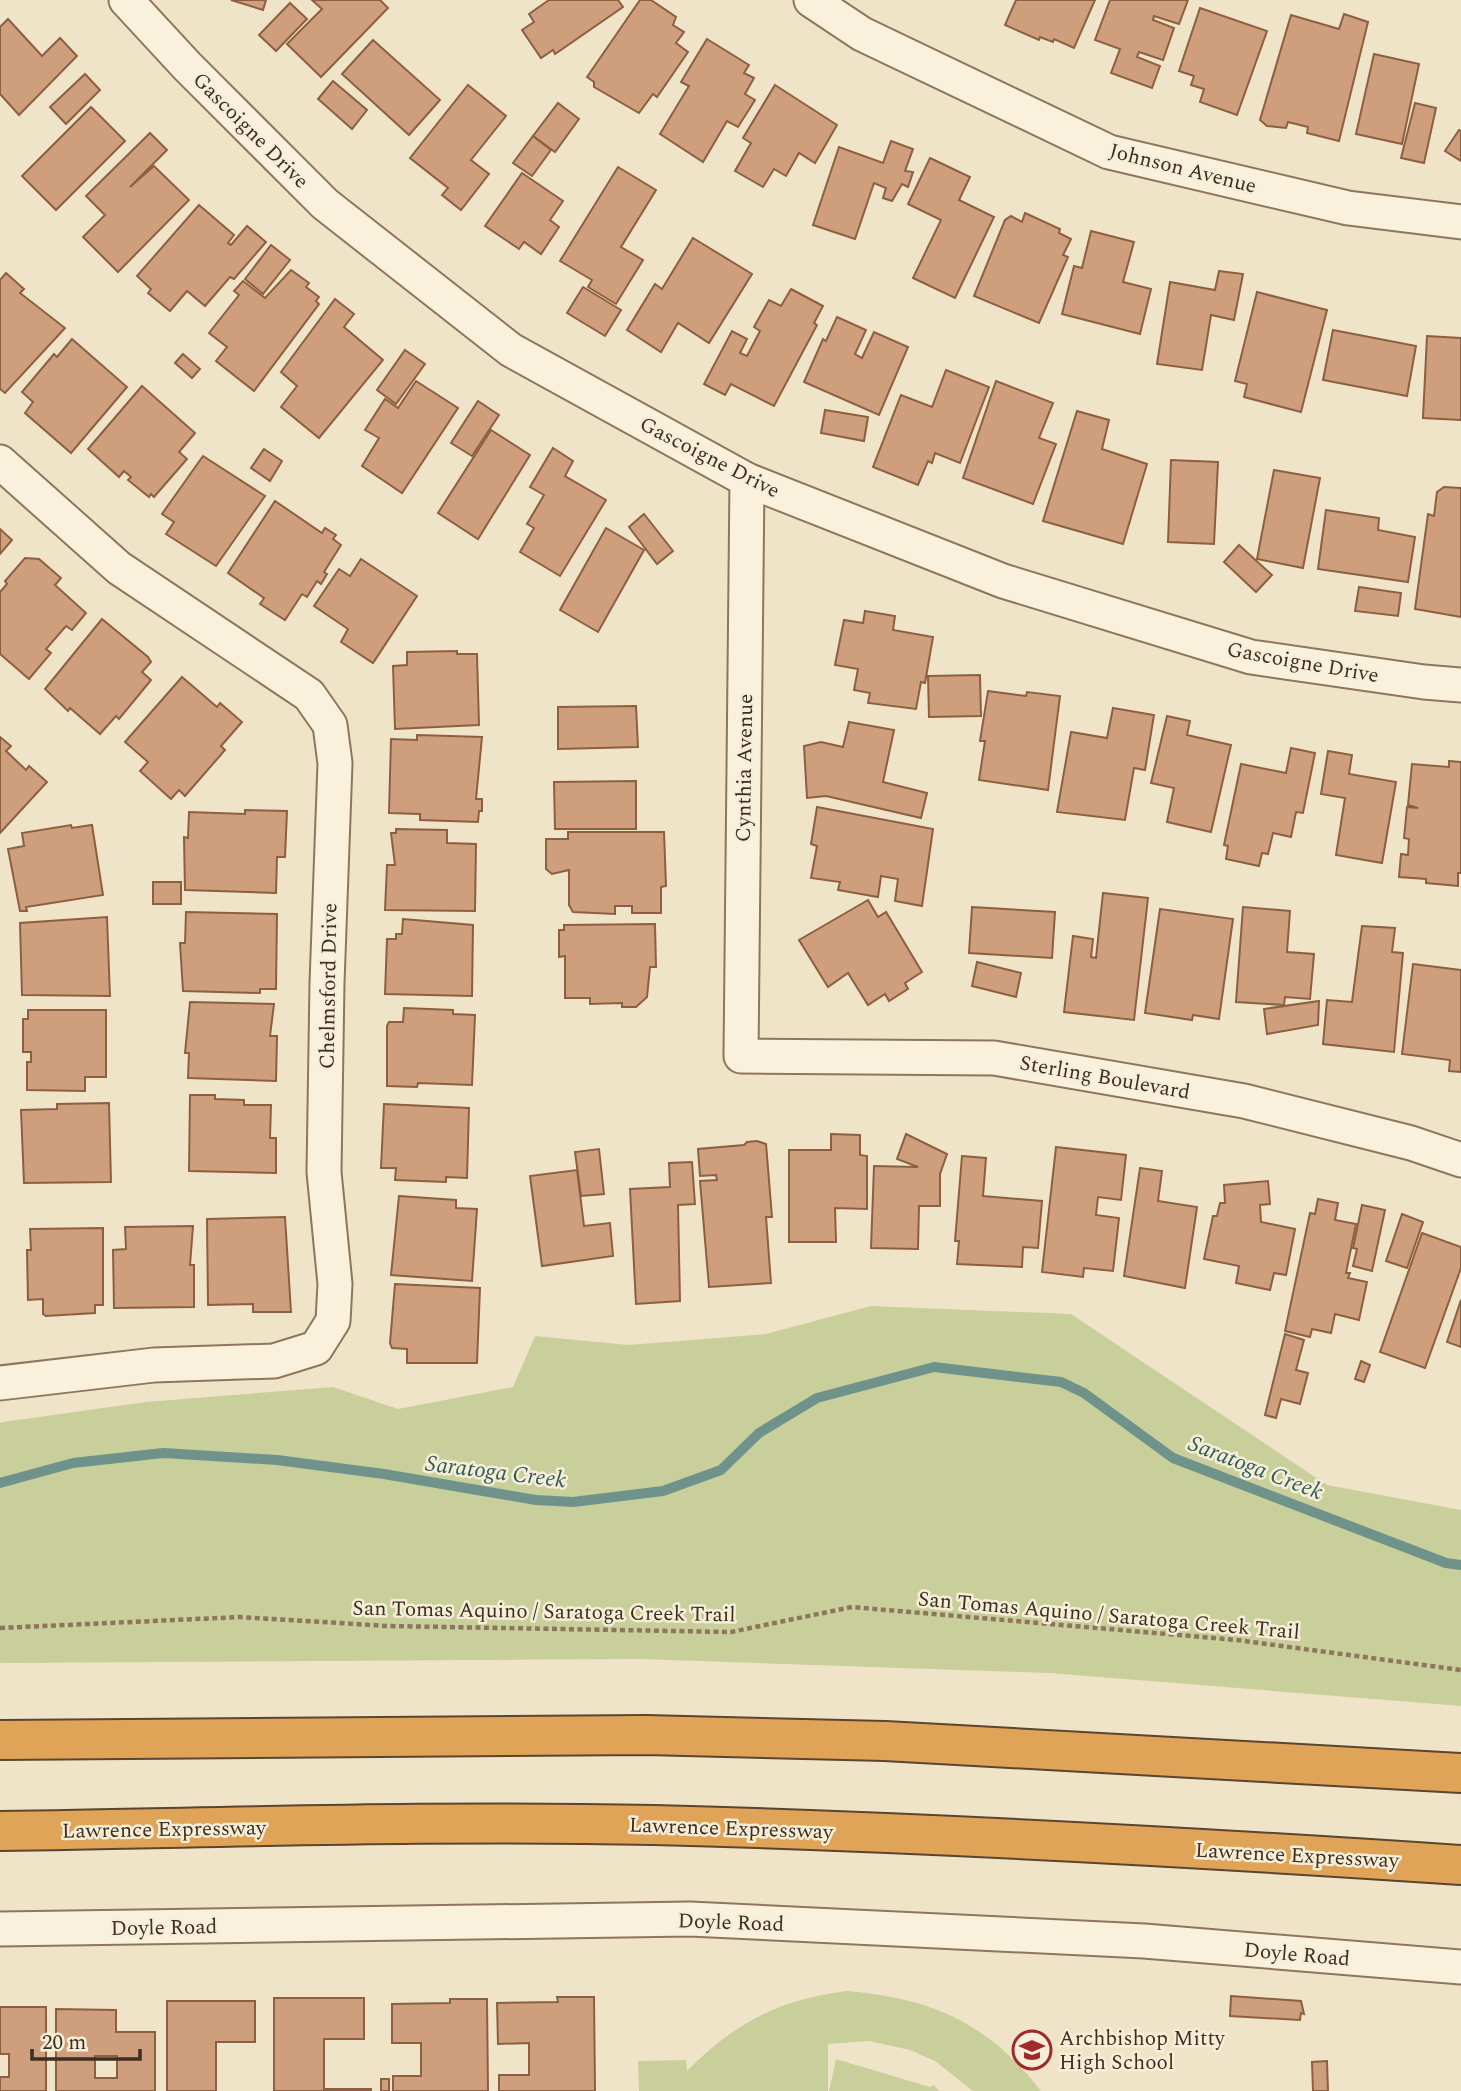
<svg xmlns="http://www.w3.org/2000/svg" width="1461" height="2091" viewBox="0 0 1461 2091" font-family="Spectral,serif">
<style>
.green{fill:#c9cf9b}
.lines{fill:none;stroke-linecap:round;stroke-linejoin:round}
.stream{stroke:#6f938a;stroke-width:10}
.building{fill:#cf9f7d;stroke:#8d5f41;stroke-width:2;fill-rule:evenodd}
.street-casing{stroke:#8d765c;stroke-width:37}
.highway-casing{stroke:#5b4430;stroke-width:42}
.path{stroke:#8d765c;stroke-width:4.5;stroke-dasharray:5 3.5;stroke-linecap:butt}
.street{stroke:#faf1dc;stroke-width:33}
.highway{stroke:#e0a458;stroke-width:38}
.labels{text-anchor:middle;stroke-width:5;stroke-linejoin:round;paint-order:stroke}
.street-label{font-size:21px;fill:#3d2e20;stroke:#f7eed8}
.poi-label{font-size:21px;fill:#3d2e20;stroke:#f7eed8;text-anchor:start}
.water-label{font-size:23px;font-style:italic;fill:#2f5d5a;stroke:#f7eed8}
</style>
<rect width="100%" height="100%" fill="#f0e4c8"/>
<g class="green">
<path d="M871,1306l200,8 256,171 134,25v196l-412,-33 -409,-14 -640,4v-240l3,-1 143,-20 187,-15 65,22 115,-22 22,-51 93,9 138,-11z"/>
<path d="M847,1991c85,7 141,32 194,100h-68l-38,-30 -25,-11 -41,-9 -41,3v47h-189l-1,-30 48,-1 1,11c49,-49 91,-71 160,-80z"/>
<path d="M836,2059l94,28 4,-2 5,6h-110z"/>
</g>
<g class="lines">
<path class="stream" d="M0,1483l73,-20 90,-10 114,7 107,14 152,26 37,2 90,-11 58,-21 38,-37 58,-35 117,-31 127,15 23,11 89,65 273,105 15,2"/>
</g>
<g class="building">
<path d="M231,0h35l-3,10z"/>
<path d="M312,0h68l8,8 -67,69 -34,-33 35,-35z"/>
<path d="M549,0h69l5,7 -68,47 -2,-4 -12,8 -19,-28 12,-8 -5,-8z"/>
<path d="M640,0h11l25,17 -3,8 11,7 -8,11 12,9 -31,45 -4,-3 -14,19 -45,-26v-5l-7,-5z"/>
<path d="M1016,0h79l-21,48 -20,-9 -1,3 -13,-5 -1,3 -34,-15z"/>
<path d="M1110,0h78l-9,24 -25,-8 -1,4 21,8 -11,32 -24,-8 -2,5 23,9 -8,22 -41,-15 9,-24 -25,-9z"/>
<path d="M290,3l17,16 -31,32 -17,-16z"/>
<path d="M1200,8l67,23 -30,84 -37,-13 4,-13 -13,-4 3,-9 -15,-5z"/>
<path d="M1344,14l24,8 -29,119 -32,-8 1,-6 -20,-5 -2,6 -19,-2 -7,-6 31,-105 48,14z"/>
<path d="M8,19l34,37 18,-18 17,18 -58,59 -19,-21v-67z"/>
<path d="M707,39l42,26 -5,8 10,5 -9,16 10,6 -17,27 -11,-6 -24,41 -43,-28 29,-48 -8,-4z"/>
<path d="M373,40l67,60 -31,35 -67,-61z"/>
<path d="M1374,54l45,10 -17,80 -46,-10z"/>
<path d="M85,74l15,16 -34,34 -16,-17z"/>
<path d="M333,81l34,29 -15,19 -34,-30z"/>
<path d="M468,85l38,31 -35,44 18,14 -28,36 -19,-15 6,-7 -38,-30z"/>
<path d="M775,85l62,40 -22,38 -16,-10 -13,23 -12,-7 -11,18 -28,-16 16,-28 -8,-5z"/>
<path d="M558,103l21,16 -24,33 -22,-16z"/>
<path d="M1415,103l21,5 -12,55 -23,-5z"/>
<path d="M91,107l34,34 -69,69 -34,-34z"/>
<path d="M1459,130l2,1v30l-16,-10z"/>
<path d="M150,133l17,17 -37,37 24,-21 35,34 -71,72 -35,-35 22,-22 -19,-19z"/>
<path d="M533,136l18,14 -19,26 -19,-13z"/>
<path d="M891,141l22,8 -8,22 8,1 -5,15 -6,-3 -10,17 -9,-3 3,-10 -12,-5 -19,56 -42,-14 26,-78 44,16z"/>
<path d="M930,158l40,19 -11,23 35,17 -39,81 -42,-20 28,-58 -33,-16z"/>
<path d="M618,167l38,23 -35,57 22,13 -27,44 -28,-17 4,-7 -32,-19z"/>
<path d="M522,173l41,28 -13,19 9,7 -18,27 -17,-12 -5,7 -34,-23z"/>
<path d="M199,205l35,30 -6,8 3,2 16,-19 19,16 -32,37 -4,-2 -25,29 -18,-15 -17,20 -22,-18 3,-4 -14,-13z"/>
<path d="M1025,213l35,16 -1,4 12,6 -8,16 5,2 -29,66 -65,-27 31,-76 6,-4 11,6z"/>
<path d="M1091,231l43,11 -11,40 28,7 -11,45 -78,-20 12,-48 8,2z"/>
<path d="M693,238l59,36 -43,69 -31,-20 -17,29 -34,-22 28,-46 7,5z"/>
<path d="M271,245l19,15 -27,34 -18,-15z"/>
<path d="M291,270l18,13 -3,4 13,10 -3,4 3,3 -65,87 -38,-30 11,-14 -18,-14 30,-38 -5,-4 9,-10 22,17z"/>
<path d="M1219,271l24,3 -9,46 -23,-5 -9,55 -45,-6 13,-82 45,8z"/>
<path d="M6,273l18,16 -4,4 45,35 -60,65 -5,-4v-109z"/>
<path d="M583,287l38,23 -16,26 -38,-23z"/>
<path d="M791,289l32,17 -9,17 3,2 -43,81 -43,-22 -6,11 -21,-11 28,-53 15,8 -7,14 7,3 13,-25 -6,-4 15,-27 12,6z"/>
<path d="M1257,292l70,18 -26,102 -57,-15 3,-13 -12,-3z"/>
<path d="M335,299l19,15 -10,13 39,33 -64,78 -38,-31 16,-21 -16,-14z"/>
<path d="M837,317l29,13 -11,24 7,4 12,-26 34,15 -29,68 -75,-33 19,-43 3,2z"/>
<path d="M1333,330l83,16 -9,50 -84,-16z"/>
<path d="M1427,336l34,2v82l-38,-2z"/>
<path d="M72,339l55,48 -56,66 -46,-40 8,-11 -11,-10 32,-38 3,3z"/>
<path d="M405,350l20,14 -29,40 -19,-14z"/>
<path d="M183,354l17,15 -8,9 -17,-15z"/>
<path d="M946,370l43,17 -29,76 -25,-10 -3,10 -4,-2 -10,24 -45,-18 28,-72 31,12z"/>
<path d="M416,381l42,27 -56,85 -40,-27 17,-28 -14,-8 20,-31 13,9z"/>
<path d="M996,381l57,22 -14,35 17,6 -23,60 -70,-26z"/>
<path d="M142,386l53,47 -16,19 8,7 -33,38 -3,-3 -2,3 -21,-17 3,-3 -7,-6 -5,6 -31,-28z"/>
<path d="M478,401l21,14 -27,41 -21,-13z"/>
<path d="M825,410l43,7 -4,24 -43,-8z"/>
<path d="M1077,411l32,9 -7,29 45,15 -24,80 -80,-23z"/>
<path d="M491,430l39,25 -52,84 -40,-26z"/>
<path d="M553,448l20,13 -8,15 41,24 -46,76 -40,-24 14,-24 -7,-4 17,-29 -14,-8z"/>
<path d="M264,449l18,12 -12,20 -19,-13z"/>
<path d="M203,456l62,40 -49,70 -50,-32 8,-12 -12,-8z"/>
<path d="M1171,460l47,2 -4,82 -46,-2z"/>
<path d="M1274,470l46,8 -17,90 -46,-9z"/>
<path d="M1444,487l17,1v129l-46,-8 13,-95 6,2 3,-24z"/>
<path d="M275,501l47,32 3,-5 11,7 -3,4 8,6 -17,27 3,2 -6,10 -4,-3 -10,16 -5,-3 -17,26 -25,-16 4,-6 -36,-25z"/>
<path d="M1326,510l53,8 -1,12 37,7 -7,45 -90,-13z"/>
<path d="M644,514l29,37 -16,13 -28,-37z"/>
<path d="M606,528l38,22 -46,82 -38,-22z"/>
<path d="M0,529l12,11 -12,14z"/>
<path d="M1239,545l33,30 -16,17 -32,-30z"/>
<path d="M25,558l14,1 22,19 -6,7 31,28 -14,17 -6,-4 -20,23 5,4 -22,26 -29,-25v-62l7,-8 -2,-3z"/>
<path d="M361,559l56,37 -44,67 -32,-21 7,-13 -34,-23 25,-37 11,7z"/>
<path d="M1359,587l42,6 -3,23 -43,-5z"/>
<path d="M865,611l30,5 -2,14 40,7 -8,46 -4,-1 -5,27 -48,-6 2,-10 -16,-3 4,-21 -23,-4 9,-45 19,3z"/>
<path d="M102,619l46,38 3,5 -9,10 9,8 -32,39 -3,-3 -16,18 -30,-26 -2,3 -23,-22z"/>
<path d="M457,651v3h20l2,71 -84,4 -2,-63 14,-1v-13z"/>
<path d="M980,675l1,41 -52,1 -1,-41z"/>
<path d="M182,677l35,30 3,-4 22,19 -21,24 4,4 -40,46 -6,-6 -8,9 -31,-28 8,-9 -23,-20z"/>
<path d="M988,691l38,5 1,-4 33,4 -12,94 -69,-10 6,-39h-5z"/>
<path d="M636,706l2,41 -80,2v-42z"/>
<path d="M1113,708l41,7 -9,55 -11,-2 -9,52 -68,-8 14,-80 36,6z"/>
<path d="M1167,716l23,5 -3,14 44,10 -20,87 -44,-10 7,-34 -23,-5z"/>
<path d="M849,722l45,8 -11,52 44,11 -6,25 -95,-22 -19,2 -3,-52 17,-4 22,5z"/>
<path d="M417,735l65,2 -6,62h6v12h-3l-1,11 -58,-2v-6l-31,-1 2,-74 26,1z"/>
<path d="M0,737l11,9 -5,5 20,19 3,-4 18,16 -47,51z"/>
<path d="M1291,748l24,5 -12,60 -7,-1 -5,25 -18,-4 -5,21 -6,-1 -3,13 -33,-7 2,-13 -4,-1 17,-81 45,9z"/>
<path d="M1328,751l24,4 -3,19 47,8 -14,81 -46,-8 9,-57 -24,-4z"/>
<path d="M1449,761l12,1v111h-3v13l-32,-3v-4l-27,-2 2,-23 7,1 1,-16 -5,-1 3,-31 11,1 -10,-3 4,-41 37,3z"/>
<path d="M636,781v48h-81l-1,-47z"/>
<path d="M817,807l116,22 -11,77 -27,-5 3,-22 -17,-3 -3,21 -40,-7 2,-8 -29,-4 6,-32 -6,-2z"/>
<path d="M245,810l42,1 -2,46h-8l-1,36 -91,-3 -1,-53 4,1 1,-26 56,2z"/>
<path d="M71,825l1,3 20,-3 11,70 -77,12 1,4h-7l-12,-62 16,-3 -2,-13z"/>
<path d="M396,829l51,1v13l29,1 -1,67 -90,-1 2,-45h8l-4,-32h5z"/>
<path d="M568,832h96l2,54 -5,1v26h-29v-7h-17v8l-42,-2 -4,-7v-35l-17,4 -6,-5v-30h22z"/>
<rect x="153" y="882" width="28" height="22"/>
<path d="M1103,893l45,5 -14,122 -70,-8 9,-76 20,3 -2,18 5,1z"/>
<path d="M868,900l10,17 8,-5 36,60 -17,11 3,6 -19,12 -4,-7 -17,11 -20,-32 -20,14 -29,-47z"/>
<path d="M972,907l83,5 -3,46 -83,-5z"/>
<path d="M1243,907l47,4 -3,41 27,2 -4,45 -25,-2 -1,8 -48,-3z"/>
<path d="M1160,909l73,10 -14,100 -26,-4 -1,5 -47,-7z"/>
<path d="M186,912l91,2 -1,75h-16v4l-77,-2 -3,-48h5z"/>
<path d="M107,917l3,79 -88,-1 -2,-72z"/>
<path d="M403,919l70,6 -1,71 -87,-2 2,-55h9v-5h6z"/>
<path d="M655,924l1,43h-6l-3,30 -11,10h-14v-4l-32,1v-6h-25v-42l-6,1v-27h5v-5z"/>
<path d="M1362,926l33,2 -3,24 11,1 -9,99 -71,-8 4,-44 25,2z"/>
<path d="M977,962l44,11 -5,24 -44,-11z"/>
<path d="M1413,964l48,6v102l-12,-1 1,-11 -48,-6z"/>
<path d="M1319,1001l-1,24 -51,9 -3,-25z"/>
<path d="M190,1002l84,2 -4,32h7l-1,45 -88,-3 1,-25h-4z"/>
<path d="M404,1008l49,2v4l22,1 -3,70 -54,-2 -1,4 -30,-1v-60l2,-4h14z"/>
<path d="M28,1010h78v67h-21v14l-58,-1v-28h4v-10h-8v-33h5z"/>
<path d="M190,1095h25v4l29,1v5h27l-1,33h6v35l-87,-2z"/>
<path d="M109,1103l2,79 -87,1 -3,-73 36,-1v-5z"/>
<path d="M384,1104l85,4 -2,70 -21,-1v5l-51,-2 1,-12h-15z"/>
<path d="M831,1134l29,1v20l7,1v53l-32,-1 1,34h-47v-92h42z"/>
<path d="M906,1134l41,20 -7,20v32h-21l-1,43 -47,-1 3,-82 44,1 -21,-8z"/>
<path d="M757,1141l9,3 6,73h-6l5,66 -62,4 -9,-106 17,-1 -1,-5 -16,1 -2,-27 46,-4 3,-3z"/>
<path d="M1056,1147l70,8 -5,45 -23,-3 -2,18 23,3 -6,53 -29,-3 -1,9 -41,-5z"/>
<path d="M599,1149l5,45 -23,2 -6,-44z"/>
<path d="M962,1156l24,2 -3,38 59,5 -4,47 -15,-1 -1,20 -65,-3 2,-23h-4z"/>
<path d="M692,1162l3,42 -17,1 2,96 -44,3 -6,-115 40,-2 -1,-24z"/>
<path d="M1140,1168l22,3 -4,30 39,6 -12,81 -61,-12z"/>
<path d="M577,1170l7,56 26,-3 3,33 -71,10 -12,-90z"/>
<path d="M1268,1181l2,23 -10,1 1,17 34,7 -9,46 -12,-2 -4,17 -34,-7 3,-17 -35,-7 9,-43h4l3,-13h5l-1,-18z"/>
<path d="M399,1196l57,4v8l21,1 -5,72 -81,-6z"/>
<path d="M1318,1199l20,4 -3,17 21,4 -10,49h4l-2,5 19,4 -8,38 -24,-6 -4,19 -19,-4 -2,8 -25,-6 25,-118 5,1z"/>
<path d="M1362,1205l23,5 -13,61 -19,-5 4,-17 -4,-1z"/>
<path d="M1402,1214l21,8 -16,46 -21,-7z"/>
<path d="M285,1217l6,95h-38v-8l-45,1 -1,-86z"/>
<path d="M193,1226l-3,39h4v42l-80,1 -1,-58 13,-1 -1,-22z"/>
<path d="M103,1228v77h-8v8l-49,3 -3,-2v-15l-15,1 -1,-50h4l-1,-21z"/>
<path d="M1422,1233l39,14v21l-36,100 -45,-16z"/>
<path d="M395,1284l85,4 -3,75h-70v-14l-15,-1 -2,-5z"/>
<path d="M1461,1300v47l-14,-5z"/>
<path d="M1285,1334l19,6 -8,30 12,3 -8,31 -19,-5 -5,19 -11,-3z"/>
<path d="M1361,1361l9,4 -6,17 -9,-3z"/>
<path d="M1231,1996l70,5 3,13 -3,-1 -1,7 -70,-4z"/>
<path d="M557,1997h37l1,94h-96v-16h30v-32l-31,1 -1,-41 61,-1z"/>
<path d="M274,1998h90v41h-40v50h47v2h-97z"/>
<path d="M450,1999h37l1,92h-95v-15h28v-33h-29v-39l58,-1z"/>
<path d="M167,2001h88v41h-39v49h-49z"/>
<path d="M0,2007h46v84h-46v-14h9v-23h-9z"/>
<path d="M56,2009l60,1v22h39v59h-99zM95,2056h22v22h-22z"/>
<path d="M1327,2061l1,30h-15l-1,-29z"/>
<rect x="381" y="2079" width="8" height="12"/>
</g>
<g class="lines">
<defs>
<g id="street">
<path d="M126,0l61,66 138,138 186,146 236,130 256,101 248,76 173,25 37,3"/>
<path d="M811,0l51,34 247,118 239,56 113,14"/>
<path d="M0,462l119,106 190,127 21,30 5,38 -8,220 -3,189 11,112 -2,37 -17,27 -42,13 -120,4 -154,18"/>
<path d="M747,480l-6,576 253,2 250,43 167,42 50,17"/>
<path d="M0,1929l690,-10 454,22 317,26"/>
</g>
<g id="highway">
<path d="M0,1740l646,-5 239,6 576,32"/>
<path d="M0,1831c218,-3 436,-11 654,-6 269,7 538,22 807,40"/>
</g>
</defs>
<use href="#street" class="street-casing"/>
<use href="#highway" class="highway-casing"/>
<path class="path" d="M0,1628l240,-11 148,9 343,6 121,-25 385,33 224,30"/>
<use href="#street" class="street"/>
<use href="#highway" class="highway"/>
</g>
<defs>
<symbol id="school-ring" viewBox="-11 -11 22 22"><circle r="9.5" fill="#f7eed8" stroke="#9e2a2b" stroke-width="1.5"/><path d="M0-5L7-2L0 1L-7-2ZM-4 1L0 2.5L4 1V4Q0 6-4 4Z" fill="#9e2a2b"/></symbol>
</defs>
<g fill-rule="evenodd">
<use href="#school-ring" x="1010" y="2028" width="44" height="44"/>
</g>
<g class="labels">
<g class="street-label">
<text transform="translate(251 130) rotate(45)" y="7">Gascoigne Drive</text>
<text transform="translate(1183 168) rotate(14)" y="7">Johnson Avenue</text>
<text transform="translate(710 457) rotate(27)" y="7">Gascoigne Drive</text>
<text transform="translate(1303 662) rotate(10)" y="7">Gascoigne Drive</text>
<text transform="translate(744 768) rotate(-89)" y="7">Cynthia Avenue</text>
<text transform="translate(328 986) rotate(-89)" y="7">Chelmsford Drive</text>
<text transform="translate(1105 1077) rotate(10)" y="7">Sterling Boulevard</text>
<text transform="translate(544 1611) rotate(1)" y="7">San Tomas Aquino / Saratoga Creek Trail</text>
<text transform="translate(1109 1615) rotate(5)" y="7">San Tomas Aquino / Saratoga Creek Trail</text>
<text transform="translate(731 1828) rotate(2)" y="7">Lawrence Expressway</text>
<text transform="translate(164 1829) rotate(-1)" y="7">Lawrence Expressway</text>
<text transform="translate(1297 1855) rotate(3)" y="7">Lawrence Expressway</text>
<text transform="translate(731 1922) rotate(2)" y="7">Doyle Road</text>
<text transform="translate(164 1927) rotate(-1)" y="7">Doyle Road</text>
<text transform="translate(1297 1954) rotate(5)" y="7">Doyle Road</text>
</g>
<g class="poi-label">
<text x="1059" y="2045">Archbishop Mitty<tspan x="1059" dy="24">High School</tspan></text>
</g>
<g class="water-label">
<text transform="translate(1256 1467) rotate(21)" y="8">Saratoga Creek</text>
<text transform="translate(496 1471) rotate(7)" y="8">Saratoga Creek</text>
</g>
</g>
<path d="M32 2049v10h108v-10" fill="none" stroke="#3d2e20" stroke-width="3.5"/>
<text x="42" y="2049" font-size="21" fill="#3d2e20" stroke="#f7eed8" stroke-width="5" paint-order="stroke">20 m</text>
</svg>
